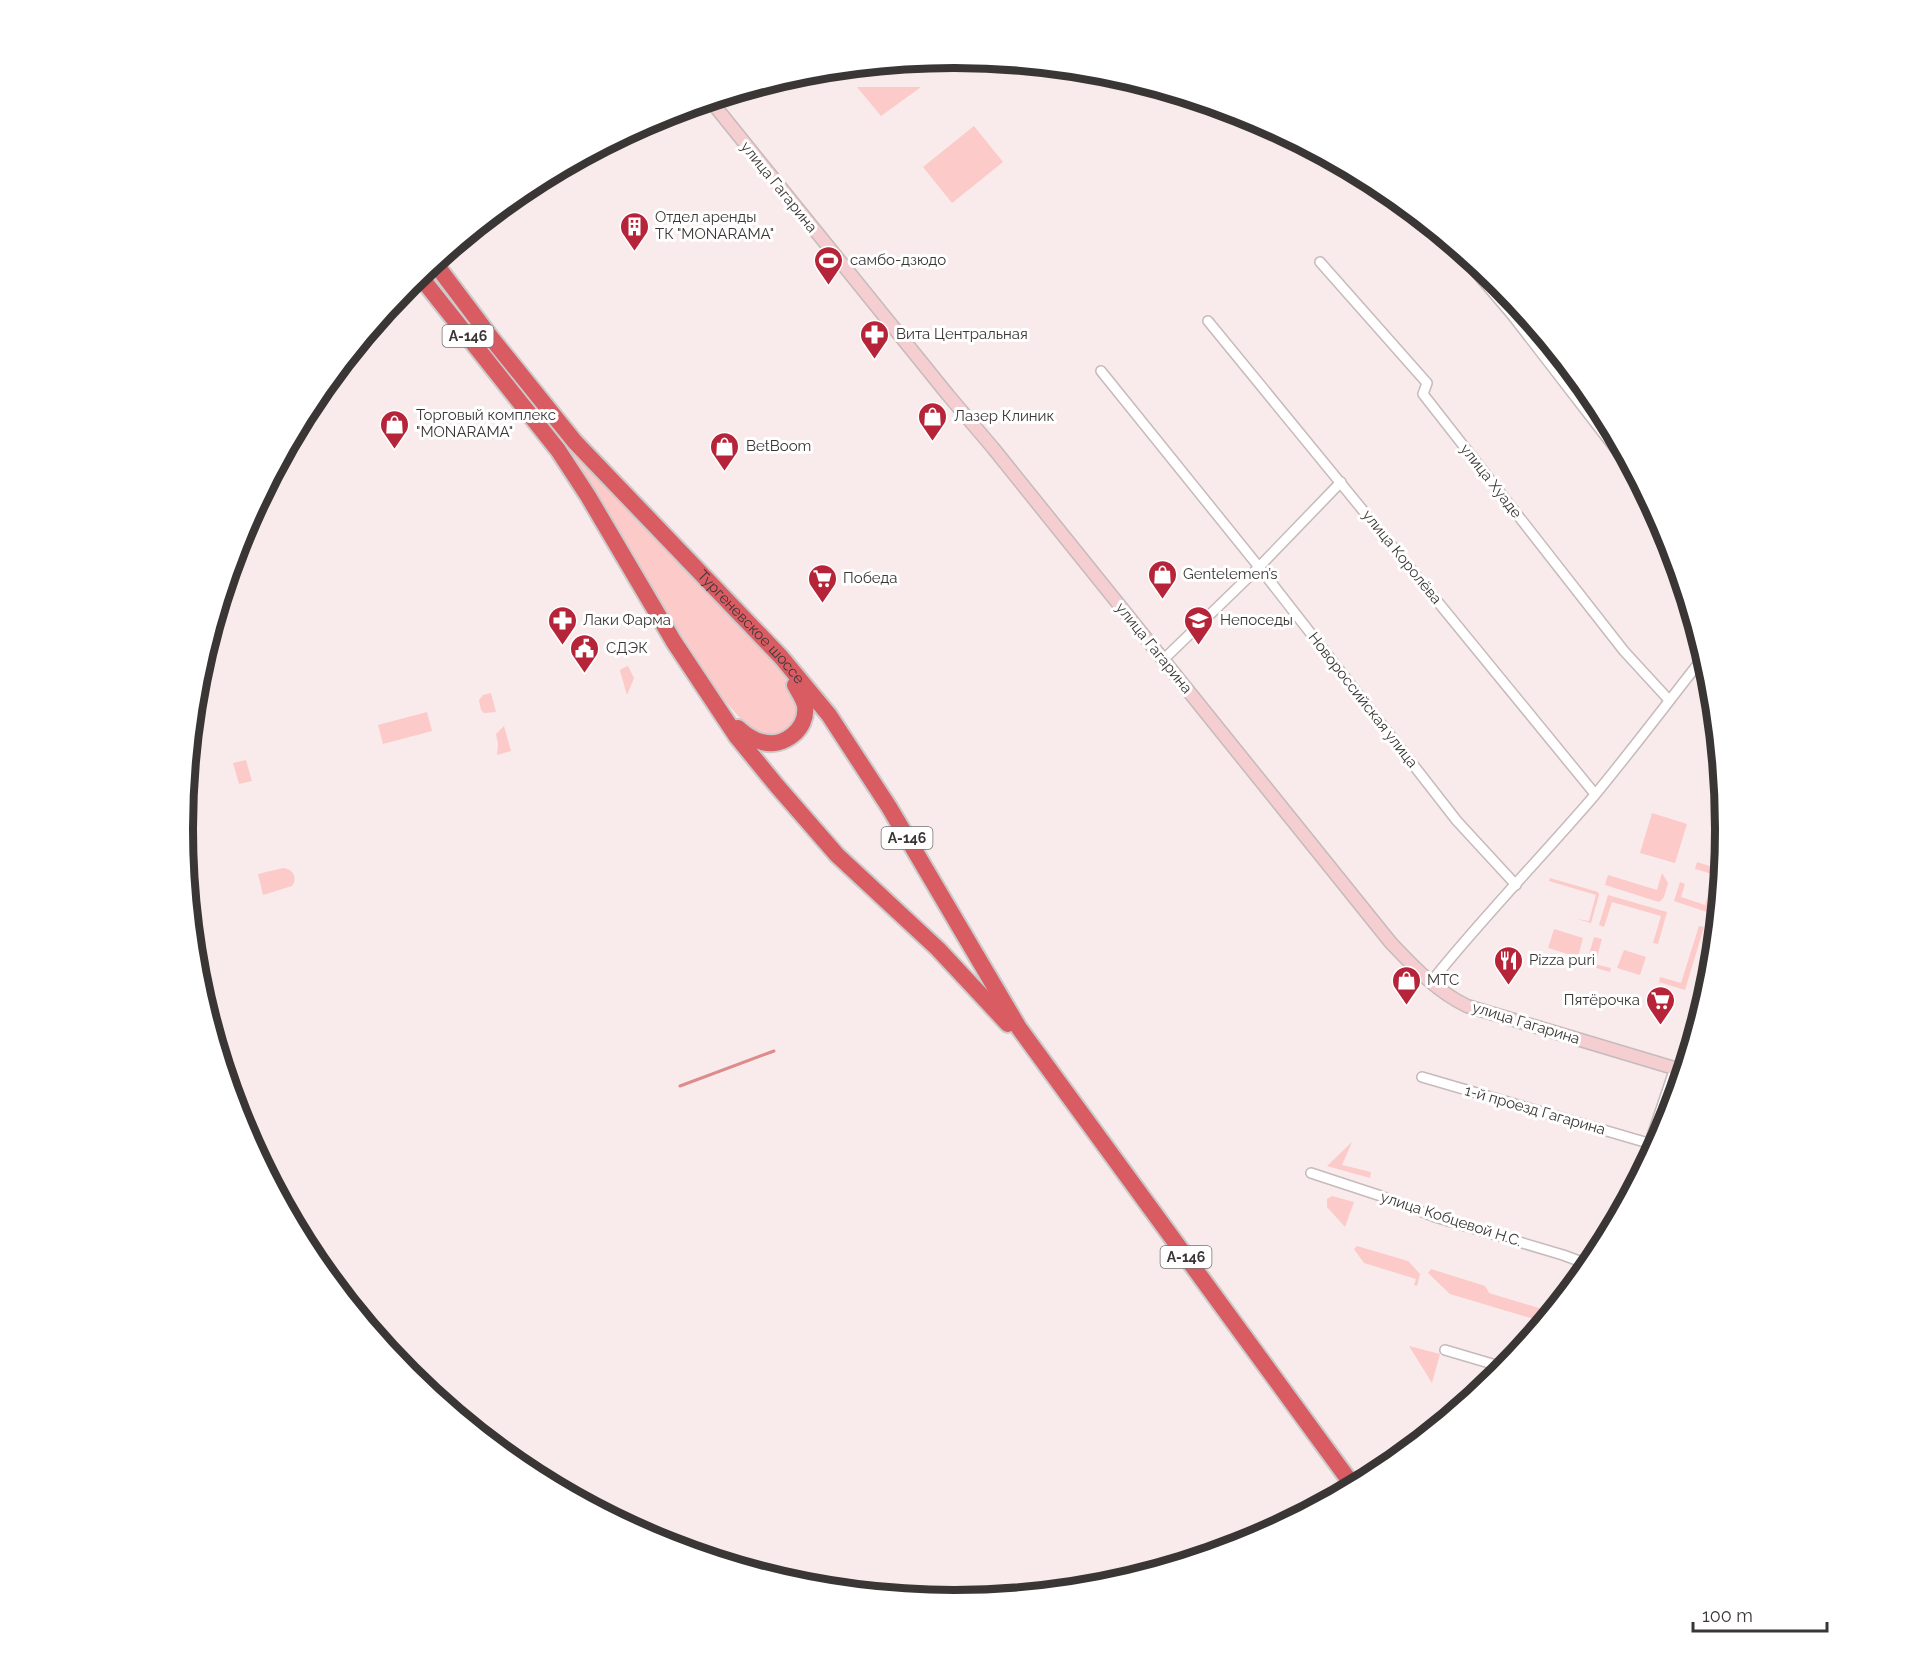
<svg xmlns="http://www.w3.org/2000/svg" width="1909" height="1658" viewBox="0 0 1909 1658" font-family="Raleway,sans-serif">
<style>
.green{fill:#fccac9}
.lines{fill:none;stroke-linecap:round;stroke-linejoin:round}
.stream{stroke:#de8b8c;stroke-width:3}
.street-casing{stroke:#c7baba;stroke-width:12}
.secondary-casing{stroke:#c7baba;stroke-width:15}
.highway-casing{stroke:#cccbcb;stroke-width:20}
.street{stroke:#fff;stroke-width:9}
.secondary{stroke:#f4ced0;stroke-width:12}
.highway{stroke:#d95c63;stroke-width:16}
.labels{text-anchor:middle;stroke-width:6;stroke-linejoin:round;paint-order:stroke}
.shield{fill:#fff;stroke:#767272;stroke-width:1.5}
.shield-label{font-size:14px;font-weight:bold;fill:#3b3636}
.street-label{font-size:15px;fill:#3b3636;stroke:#fff}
.poi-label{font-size:15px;fill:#3b3636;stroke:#fff;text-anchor:start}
.rim{fill:none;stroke:#3b3636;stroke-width:8}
</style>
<rect width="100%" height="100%" fill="#f9ebeb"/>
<g class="green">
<path d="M857,87h64l-40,29z"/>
<path d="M974,126l29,36 -51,41 -29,-36z"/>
<path d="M566,444l172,178 48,56 13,29 -8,25 -27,6 -16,-11 -25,-28 -45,-69z"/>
<path d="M628,666l6,12 -7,17 -7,-24 1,-2z"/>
<path d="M491,693l5,19 -12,1 -3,-3 -2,-10 4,-5z"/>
<path d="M427,712l5,19 -49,13 -5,-19z"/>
<path d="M504,726l7,25 -14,4 1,-11 -2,-10z"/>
<path d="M246,760l6,21 -13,3 -6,-21z"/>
<path d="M1652,813l35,11 -12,39 -35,-10z"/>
<path d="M1726,836l-2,24 -5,16 -24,-7 2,-7 19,6z"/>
<path d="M283,868c10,1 15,10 9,18l-29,9 -5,-21z"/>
<path d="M1662,873l6,10 -4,14 -5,5 -54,-17 3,-10 49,15z"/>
<path d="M1550,878l48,14 1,3 -8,28 -14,-4 12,2 7,-26 -47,-14z"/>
<path d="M1680,882l5,2 -4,13 24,8 5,-16h3l-6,23 -33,-11z"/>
<path d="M1608,895l59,17 -9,32 -5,-1 8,-27 -49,-14 -8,25 -5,-2z"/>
<path d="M1699,926l5,1 -19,63 -26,-8 1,-5 21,6z"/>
<path d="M1554,929l29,9 -5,19 -30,-9z"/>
<path d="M1594,937l8,2 -7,25 16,4 -1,4 -24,-7z"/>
<path d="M1624,950l22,7 -6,18 -23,-7z"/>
<path d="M1352,1142l-10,23 29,7 -1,6 -43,-12z"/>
<path d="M1332,1196l22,6 -9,25 -18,-20v-8z"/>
<path d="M1357,1246l51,15 12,13 -3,12 -3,-1 2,-6 -52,-16 -10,-14z"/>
<path d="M1431,1269l54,17 4,7 63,19 -8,10 -94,-28 -22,-21z"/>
<path d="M1409,1346l31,8 -8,29z"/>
</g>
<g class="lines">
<path class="stream" d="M680,1086l94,-35"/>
<defs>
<g id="street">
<path d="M1449,241l63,74 125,162"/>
<path d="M1320,262l107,121 -4,11 201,257 45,49"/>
<path d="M1208,321l387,473"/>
<path d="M1101,371l158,196 198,254 59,64"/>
<path d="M1163,660l96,-93 82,-85"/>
<path d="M1431,982c51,-64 109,-123 163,-186 38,-46 74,-94 111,-141"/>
<path d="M1422,1077l226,66"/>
<path d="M1311,1173l70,23 54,21 128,38 27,10"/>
<path d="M1635,1186l40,-118"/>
<path d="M1445,1350l61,18"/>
</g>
<path id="secondary" d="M710,100l238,295 45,53 398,495c23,24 45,48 76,63l217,65"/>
<g id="highway">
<path id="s1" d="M434,262l58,77 83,103 206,215 48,58 60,92 130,221 335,459"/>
<path d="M419,275l139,175 30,46 86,146 63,95 40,49 60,69 101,94 70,75"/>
<path d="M738,728c7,6 14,12 24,14 22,6 46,-13 43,-36 -1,-7 -7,-15 -10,-21"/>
</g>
</defs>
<use href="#street" class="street-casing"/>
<use href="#secondary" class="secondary-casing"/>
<use href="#highway" class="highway-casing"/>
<use href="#street" class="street"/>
<use href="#secondary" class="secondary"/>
<use href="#highway" class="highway"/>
</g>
<defs>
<symbol id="building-pin" viewBox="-11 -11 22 30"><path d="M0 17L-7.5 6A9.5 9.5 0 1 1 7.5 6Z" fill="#b6243a" stroke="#fff"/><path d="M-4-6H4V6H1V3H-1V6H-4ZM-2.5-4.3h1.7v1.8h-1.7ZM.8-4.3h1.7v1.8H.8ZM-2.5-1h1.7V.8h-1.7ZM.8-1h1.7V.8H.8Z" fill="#fff"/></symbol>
<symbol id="stadium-pin" viewBox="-11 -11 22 30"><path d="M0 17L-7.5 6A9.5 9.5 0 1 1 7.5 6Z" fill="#b6243a" stroke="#fff"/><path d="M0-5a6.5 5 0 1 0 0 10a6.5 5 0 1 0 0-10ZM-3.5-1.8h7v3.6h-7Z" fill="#fff"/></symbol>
<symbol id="pharmacy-pin" viewBox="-11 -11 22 30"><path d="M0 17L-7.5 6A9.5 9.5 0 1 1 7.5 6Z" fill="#b6243a" stroke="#fff"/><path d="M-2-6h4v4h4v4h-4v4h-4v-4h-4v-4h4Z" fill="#fff"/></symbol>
<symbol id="shop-pin" viewBox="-11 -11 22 30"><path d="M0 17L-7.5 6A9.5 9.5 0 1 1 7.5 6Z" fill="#b6243a" stroke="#fff"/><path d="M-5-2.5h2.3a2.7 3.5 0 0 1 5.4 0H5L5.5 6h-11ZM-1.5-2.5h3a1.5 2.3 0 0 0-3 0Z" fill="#fff"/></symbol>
<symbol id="supermarket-pin" viewBox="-11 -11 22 30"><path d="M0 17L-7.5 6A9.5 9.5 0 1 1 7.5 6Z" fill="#b6243a" stroke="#fff"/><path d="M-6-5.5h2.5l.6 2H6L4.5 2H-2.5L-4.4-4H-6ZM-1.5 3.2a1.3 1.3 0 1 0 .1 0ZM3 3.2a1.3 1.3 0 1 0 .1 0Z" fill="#fff"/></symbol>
<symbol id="school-pin" viewBox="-11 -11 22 30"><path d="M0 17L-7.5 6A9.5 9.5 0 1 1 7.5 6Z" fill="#b6243a" stroke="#fff"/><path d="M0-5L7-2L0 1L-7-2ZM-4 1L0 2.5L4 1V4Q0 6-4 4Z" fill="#fff"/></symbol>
<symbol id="civic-pin" viewBox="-11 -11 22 30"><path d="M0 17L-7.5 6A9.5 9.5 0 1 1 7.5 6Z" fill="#b6243a" stroke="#fff"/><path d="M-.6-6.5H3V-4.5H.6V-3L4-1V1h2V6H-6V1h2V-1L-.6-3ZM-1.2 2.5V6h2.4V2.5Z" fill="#fff"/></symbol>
<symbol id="restaurant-pin" viewBox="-11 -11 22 30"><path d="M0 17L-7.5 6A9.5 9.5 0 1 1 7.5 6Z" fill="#b6243a" stroke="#fff"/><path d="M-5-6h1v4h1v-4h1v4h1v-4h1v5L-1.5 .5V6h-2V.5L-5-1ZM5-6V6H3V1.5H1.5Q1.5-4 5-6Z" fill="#fff"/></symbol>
</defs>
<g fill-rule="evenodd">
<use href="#building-pin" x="618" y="210" width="33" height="45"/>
<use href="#stadium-pin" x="812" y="244" width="33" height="45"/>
<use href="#pharmacy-pin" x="858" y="318" width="33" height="45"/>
<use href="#shop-pin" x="916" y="400" width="33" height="45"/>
<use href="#shop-pin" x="378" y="408" width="33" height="45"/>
<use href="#shop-pin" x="708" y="430" width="33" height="45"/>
<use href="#shop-pin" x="1146" y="558" width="33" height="45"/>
<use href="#supermarket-pin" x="806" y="562" width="33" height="45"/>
<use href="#pharmacy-pin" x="546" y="604" width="33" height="45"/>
<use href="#school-pin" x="1182" y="604" width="33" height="45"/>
<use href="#civic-pin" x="568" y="632" width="33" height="45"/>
<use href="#restaurant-pin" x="1492" y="944" width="33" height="45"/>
<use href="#shop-pin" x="1390" y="964" width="33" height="45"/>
<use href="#supermarket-pin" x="1644" y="984" width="33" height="45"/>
</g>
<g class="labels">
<g class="shield">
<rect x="442.5" y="325" width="51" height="22" rx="4.5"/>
<rect x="881.5" y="827" width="51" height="22" rx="4.5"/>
<rect x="1160.5" y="1246" width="51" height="22" rx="4.5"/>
</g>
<g class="shield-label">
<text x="468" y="341">А-146</text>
<text x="907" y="843">А-146</text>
<text x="1186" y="1262">А-146</text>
</g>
<g class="street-label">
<text transform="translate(779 187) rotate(51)" y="5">улица Гагарина</text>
<text transform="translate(1491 481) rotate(52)" y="5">улица Хуаде</text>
<text transform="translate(1402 557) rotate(51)" y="5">улица Королёва</text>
<text dy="5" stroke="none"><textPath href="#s1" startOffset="484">Тургеневское шоссе</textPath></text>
<text transform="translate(1154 648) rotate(51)" y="5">улица Гагарина</text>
<text transform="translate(1363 700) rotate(52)" y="5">Новороссийская улица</text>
<text transform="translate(1526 1023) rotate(17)" y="5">улица Гагарина</text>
<text transform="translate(1535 1110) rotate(16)" y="5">1-й проезд Гагарина</text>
<text transform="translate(1451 1219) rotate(18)" y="5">улица Кобцевой Н.С.</text>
</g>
<g class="poi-label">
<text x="655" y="222">Отдел аренды<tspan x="655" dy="17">ТК "MONARAMA"</tspan></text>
<text x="850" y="265">самбо-дзюдо</text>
<text x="896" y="339">Вита Центральная</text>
<text x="416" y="420">Торговый комплекс<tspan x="416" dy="17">"MONARAMA"</tspan></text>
<text x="954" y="421">Лазер Клиник</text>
<text x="746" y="451">BetBoom</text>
<text x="1183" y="579">Gentelemen’s</text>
<text x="843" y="583">Победа</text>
<text x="583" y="625">Лаки Фарма</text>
<text x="1220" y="625">Непоседы</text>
<text x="606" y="653">СДЭК</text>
<text x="1529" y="965">Pizza puri</text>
<text x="1427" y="985">МТС</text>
<text x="1640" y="1005" text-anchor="end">Пятёрочка</text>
</g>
</g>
<path d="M0 0H1909V1658H0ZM193 829a761 761 0 1 1 1522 0a761 761 0 1 1-1522 0Z" fill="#fff" fill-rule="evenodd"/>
<path class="rim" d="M193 829a761 761 0 1 1 1522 0a761 761 0 1 1-1522 0Z"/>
<path d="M1693 1622v9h134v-9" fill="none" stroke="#3b3636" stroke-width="3"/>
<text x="1702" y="1622" font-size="18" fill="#3b3636" stroke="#ffffff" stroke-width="4.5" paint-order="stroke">100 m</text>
</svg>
